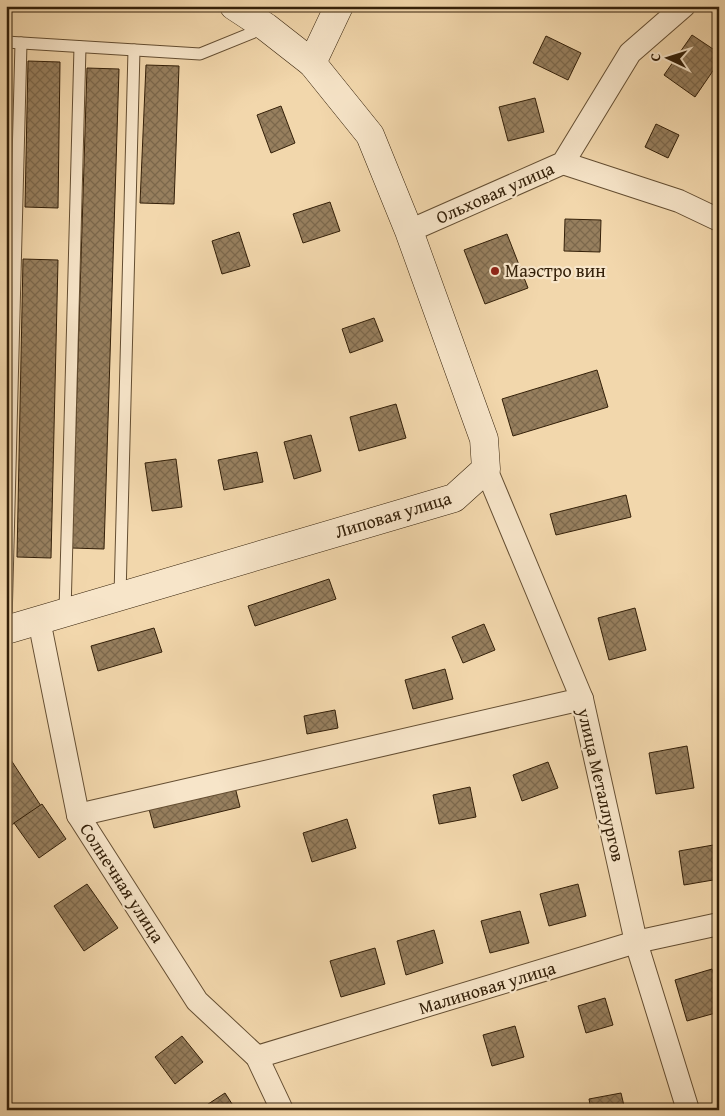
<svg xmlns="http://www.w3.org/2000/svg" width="725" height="1116" viewBox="0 0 725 1116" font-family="'Gentium Book Plus',serif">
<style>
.building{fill:url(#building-cross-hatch);stroke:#342009}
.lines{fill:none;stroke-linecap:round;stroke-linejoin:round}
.service-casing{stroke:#644e32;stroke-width:13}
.minor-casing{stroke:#644e32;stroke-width:24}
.secondary-casing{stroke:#342009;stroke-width:29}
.service{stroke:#f7e5c9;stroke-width:11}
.minor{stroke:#f7e5c9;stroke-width:22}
.secondary{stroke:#f7e5c9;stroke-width:28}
.poi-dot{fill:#8f2418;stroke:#f7e5c9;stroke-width:2}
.labels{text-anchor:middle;stroke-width:4.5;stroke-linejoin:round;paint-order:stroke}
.street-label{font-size:18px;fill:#342009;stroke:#f7e5c9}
.poi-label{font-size:18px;fill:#342009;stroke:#f7e5c9;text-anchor:start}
</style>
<defs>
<pattern id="building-cross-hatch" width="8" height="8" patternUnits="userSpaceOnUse" patternTransform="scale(1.25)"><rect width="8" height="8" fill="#977f5e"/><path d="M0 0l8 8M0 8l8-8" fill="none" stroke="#7c684c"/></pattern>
</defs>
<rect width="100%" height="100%" fill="#f2d7ac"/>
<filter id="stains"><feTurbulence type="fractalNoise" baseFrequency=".004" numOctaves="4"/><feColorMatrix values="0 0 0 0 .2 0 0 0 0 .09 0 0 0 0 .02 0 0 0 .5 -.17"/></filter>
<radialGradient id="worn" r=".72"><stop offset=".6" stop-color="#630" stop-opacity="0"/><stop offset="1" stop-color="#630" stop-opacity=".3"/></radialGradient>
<g class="building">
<path d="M692,35l27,18v9l-24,35 -31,-22z"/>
<path d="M546,36l35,17 -13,27 -35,-17z"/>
<path d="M28,61l32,1 -2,146 -33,-1z"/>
<path d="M146,65l33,1 -5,138 -34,-1z"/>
<path d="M87,68l32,1 -15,480 -32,-1z"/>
<path d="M535,98l9,34 -36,9 -9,-34z"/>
<path d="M281,106l14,37 -24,10 -14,-38z"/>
<path d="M656,124l23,11 -11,23 -23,-11z"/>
<path d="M330,202l10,29 -37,12 -10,-29z"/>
<path d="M565,219l36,1 -1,32 -36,-1z"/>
<path d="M239,232l11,34 -28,8 -10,-33z"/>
<path d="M507,234l21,54 -43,16 -21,-54z"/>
<path d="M23,259l35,1 -7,298 -34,-1z"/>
<path d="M374,318l9,23 -33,12 -8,-24z"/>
<path d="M597,370l11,37 -95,29 -11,-37z"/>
<path d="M396,404l10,34 -47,13 -9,-34z"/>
<path d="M311,435l10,36 -27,8 -10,-37z"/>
<path d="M257,452l6,30 -39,8 -6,-30z"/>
<path d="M176,459l6,48 -30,4 -7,-48z"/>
<path d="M626,495l5,22 -75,18 -6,-21z"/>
<path d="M329,579l7,20 -81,27 -7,-20z"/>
<path d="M635,608l11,42 -37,10 -11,-42z"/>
<path d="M484,624l11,26 -32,13 -11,-26z"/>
<path d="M154,628l8,24 -64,19 -7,-25z"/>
<path d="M445,669l8,30 -40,10 -8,-29z"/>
<path d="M335,710l3,18 -31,6 -3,-18z"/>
<path d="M687,746l7,42 -38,6 -7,-41z"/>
<path d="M11,760l30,46 -31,20 -4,-5v-58z"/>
<path d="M548,762l10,26 -36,13 -9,-26z"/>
<path d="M235,787l5,20 -86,21 -5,-19z"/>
<path d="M470,787l6,30 -37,7 -6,-29z"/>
<path d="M42,804l24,35 -27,19 -25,-35z"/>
<path d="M347,819l9,29 -44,14 -9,-29z"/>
<path d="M719,844v35l-35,6 -5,-34z"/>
<path d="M87,884l31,44 -34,23 -30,-45z"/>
<path d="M578,884l8,32 -37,10 -9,-32z"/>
<path d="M520,911l9,32 -39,10 -9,-32z"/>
<path d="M434,930l9,33 -37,12 -9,-34z"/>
<path d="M375,948l10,36 -44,13 -11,-36z"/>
<path d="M712,969l7,23v20l-32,9 -12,-41z"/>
<path d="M605,998l8,27 -27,8 -8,-27z"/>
<path d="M515,1026l9,31 -32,9 -9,-31z"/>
<path d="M182,1036l21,26 -28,22 -20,-27z"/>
<path d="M225,1093l11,17h-37z"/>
<path d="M621,1093l4,17h-34l-2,-11z"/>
</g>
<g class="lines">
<defs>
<g id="service">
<path d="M6,42l194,12 64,-26"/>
<path d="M120,596l14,-546"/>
<path d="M65,612l15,-565"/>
<path d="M6,622l15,-579"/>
</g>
<g id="minor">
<path d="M563,163l116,38 40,19"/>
<path d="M409,231l154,-68 67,-110 54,-47"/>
<path d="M486,469l96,230 54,243 52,168"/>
<path d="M39,620l39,195 119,186 60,56 25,53"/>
<path d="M78,815l504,-116"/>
<path d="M257,1057l379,-115 83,-18"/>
</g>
<g id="secondary">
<path d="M312,63l27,-57"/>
<path d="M6,630l448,-132 32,-29 -2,-30 -75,-208 -39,-96 -58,-72 -46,-36 -32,-21"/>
</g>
</defs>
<use href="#service" class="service-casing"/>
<use href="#minor" class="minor-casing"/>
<use href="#secondary" class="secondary-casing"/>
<use href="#service" class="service"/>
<use href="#minor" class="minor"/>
<use href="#secondary" class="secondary"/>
</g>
<circle class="poi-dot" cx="495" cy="271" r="5"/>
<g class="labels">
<g class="street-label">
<text transform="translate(495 193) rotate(-24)" y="6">Ольховая улица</text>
<text transform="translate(393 515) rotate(-17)" y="6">Липовая улица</text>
<text transform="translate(601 785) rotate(77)" y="6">улица Металлургов</text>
<text transform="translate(122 883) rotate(57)" y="6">Солнечная улица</text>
<text transform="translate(487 988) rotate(-17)" y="6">Малиновая улица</text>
</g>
<g class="poi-label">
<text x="505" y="277">Маэстро вин</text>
</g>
</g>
<rect width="725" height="1116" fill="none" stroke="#f2d7ac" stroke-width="25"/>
<rect x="8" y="8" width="710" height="1101" fill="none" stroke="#342009" stroke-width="2.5"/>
<rect x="12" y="12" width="700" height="1091" fill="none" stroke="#342009"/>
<g transform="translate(668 58) rotate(274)" stroke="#f7e5c9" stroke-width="4" paint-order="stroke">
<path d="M0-4L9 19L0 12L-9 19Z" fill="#342009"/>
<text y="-8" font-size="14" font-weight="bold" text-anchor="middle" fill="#342009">С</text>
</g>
<rect width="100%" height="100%" filter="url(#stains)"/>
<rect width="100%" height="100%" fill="url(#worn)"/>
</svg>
